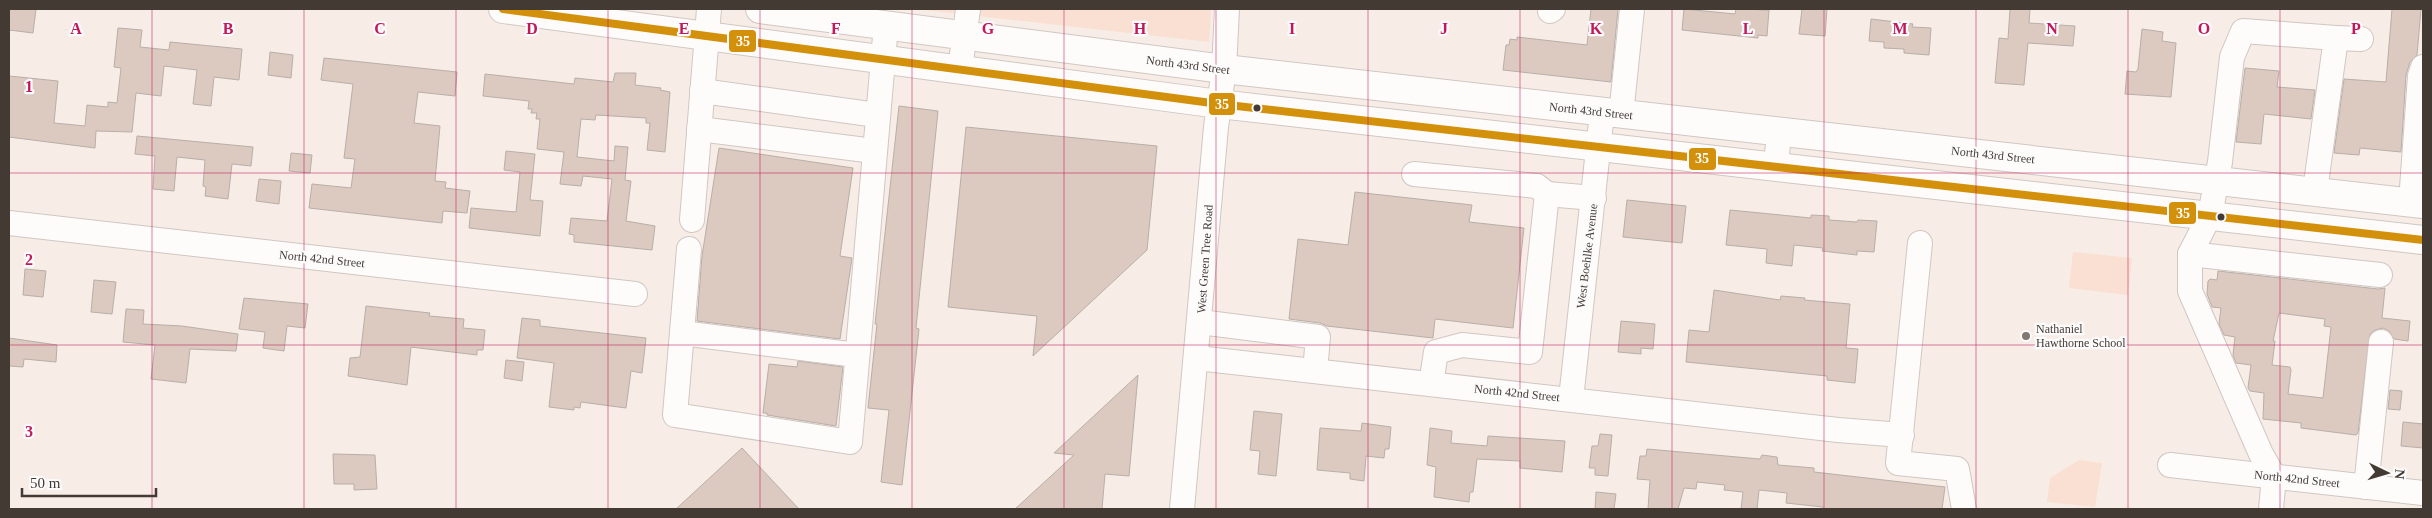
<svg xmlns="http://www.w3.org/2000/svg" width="2432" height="518" viewBox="0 0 2432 518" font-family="'Times New Roman',serif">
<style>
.green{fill:#fae0d2}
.building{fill:#dcc9bf;stroke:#b8afaa;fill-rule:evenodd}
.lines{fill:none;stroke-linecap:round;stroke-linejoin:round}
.minor-casing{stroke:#d0c7c2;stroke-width:26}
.major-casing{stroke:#d0c7c2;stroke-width:30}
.minor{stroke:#fefcfb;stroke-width:24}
.major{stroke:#fefcfb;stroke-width:28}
.bus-1-casing{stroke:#fbfbfb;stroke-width:11}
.bus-1{stroke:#d3900a;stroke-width:8}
.grid{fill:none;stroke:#c2185b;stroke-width:1;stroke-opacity:0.55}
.bus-dot{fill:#443a34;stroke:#fbfbfb;stroke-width:2}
.poi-dot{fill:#837872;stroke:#fbfbfb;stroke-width:2}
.labels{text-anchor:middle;stroke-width:4.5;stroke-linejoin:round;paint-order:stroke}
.street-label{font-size:12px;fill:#443a34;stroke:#fbfbfb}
.poi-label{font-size:12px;fill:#443a34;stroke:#fbfbfb;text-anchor:start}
.grid-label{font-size:16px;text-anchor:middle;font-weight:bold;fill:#c2185b;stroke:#fbfbfb;stroke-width:4.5;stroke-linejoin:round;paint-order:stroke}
.line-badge{stroke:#fbfbfb;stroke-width:2}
.badge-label{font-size:14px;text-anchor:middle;font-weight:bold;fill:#fff}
</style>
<rect width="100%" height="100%" fill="#f7ece6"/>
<g class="green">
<path d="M915,9h296l-2,33z"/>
<path d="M2073,252l59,6 -4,37 -59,-7z"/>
<path d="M2079,460l23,3 -7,44 -48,-5 3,-24z"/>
</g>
<g class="building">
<path d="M9,9h27l-3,24 -24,-3z"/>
<path d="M1591,9h27l-7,73 -108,-12 3,-25h3l1,-6 7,1v-3l70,8z"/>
<path d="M1684,9l51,5 1,-5 33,1 -2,26 -9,-1v3l-76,-8z"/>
<path d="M1802,9h25l-2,27 -26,-2z"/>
<path d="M2010,9h20l-1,14 46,3 -2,20 -45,-3 -4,42 -29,-2 4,-45 9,1z"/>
<path d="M2392,9h29l-4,46 -7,7 -4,13 -5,77 -41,-4 -1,7 -25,-2 10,-74 42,3z"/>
<path d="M1871,19l42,5 -1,3 19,1 -2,27 -25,-2v-4l-20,-1v-6l-15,-1z"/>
<path d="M118,28l24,2 -2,17 29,3 1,-8 72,7 -3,31 -25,-3 -3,29 -18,-2 4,-34 -33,-4 -3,30 -25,-3 -4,39 -36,-1 -1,17 -86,-11v-61l49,5 -4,42 31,3 2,-21 21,2v-5l9,1 4,-35 -7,-1z"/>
<path d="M2142,29l21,3 -1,9 14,2 -5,54 -46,-3 2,-23 9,1 2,-3z"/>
<path d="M270,52l23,3 -2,23 -23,-3z"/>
<path d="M324,58l133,14 -2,24 -37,-4 -4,31 26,3 -5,55 11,1 -1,6 25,3 -3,22 -24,-2 -1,12 -133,-15 3,-24 39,4 4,-29 -11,-1 9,-74 -32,-4z"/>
<path d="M2245,68l34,3 -2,16 38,3 -4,29 -47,-5 -3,30 -25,-2z"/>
<path d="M615,73h21l-1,12 26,3 -1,2 10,2 -5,60 -18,-2 3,-27h-4v-5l-50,-3 -1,5 -14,-1 -4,38 37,4 1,-15 13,1 -3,33 6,1 -5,40 29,5 -3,24 -78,-8v-7l-5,-1 2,-16 36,3 5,-42 -29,-3 -2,10 -21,-2 4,-32 -27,-3 3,-30h-4l1,-6h-6l1,-4h-4l1,-8 -46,-5 2,-22 89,10 1,-6 38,4z"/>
<path d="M899,106l39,5 -22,217 3,1 -17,156 -21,-3 8,-72 -21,-2 9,-84h-2z"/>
<path d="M966,127l191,19 -10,104 -114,106 4,-40 -89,-9z"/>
<path d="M137,136l116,11 -2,19 -19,-2 -4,35 -23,-3 1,-9 -3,-1 2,-26 -28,-3 -3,34 -21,-2 2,-33 -20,-2z"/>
<path d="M719,148l134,20 -13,88 12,2 -12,81 -143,-18 5,-65z"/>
<path d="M506,151l29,3 -5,46 13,1 -3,35 -71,-8 2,-20 45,4 4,-40 -16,-2z"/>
<path d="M291,153l21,2 -2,18 -21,-2z"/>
<path d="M259,179l22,2 -2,23 -23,-3z"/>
<path d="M1355,192l117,13 -3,17 55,6 -11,100 -78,-9 -2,19 -106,-12 -7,-3 -31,-4 9,-80 50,6z"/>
<path d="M1627,200l59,6 -4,37 -59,-6z"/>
<path d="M1730,210l81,8v-3l18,1v4l28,2 1,-2 19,1 -3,31 -17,-1v4l-35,-4 1,-3 -29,-3 -2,21 -26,-3 1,-14 -41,-4z"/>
<path d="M25,269l21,2 -3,26 -20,-2z"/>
<path d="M2218,271l160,18 7,-1 -3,30 28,3 -2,20 -14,-2 -5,-8 -6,-3 -8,2 -5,4 -12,99 -2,2 -55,-7v-5l-38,-4 1,-26 -14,-2 -2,-3 3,-23 -15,-2 -3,-8 2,-18 -11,-2 -5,-11 2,-16 -9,-1 -5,-13 1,-13 2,-2 7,1zM2279,313l46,6 -1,7 7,1 -8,71 -35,-4 3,-24 -1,-3 -18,-2 3,-24h-2z"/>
<path d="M94,280l22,2 -4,32 -21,-2z"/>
<path d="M1714,290l66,10 1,-4 24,2 -1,2 46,4 -4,44 12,1 -3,34 -28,-3v-4l-141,-14 3,-32 20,2z"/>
<path d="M244,298l64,6 -3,24 -18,-2 -3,25 -21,-3 2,-16 -26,-3z"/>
<path d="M366,306l64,7 -1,3 35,3 -1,9 22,2 -2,20h-6v5l-66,-8 -4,38 -59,-9 2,-18 10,-1z"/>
<path d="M126,309l18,1 -1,14 39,2 56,8 -2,17 -46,-2 -4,34 -35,-4 4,-34 -32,-3z"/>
<path d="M522,318l18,2v6l106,12 -4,35 -11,-2 -5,37 -45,-6 -1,6 -6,-1v3l-25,-3 5,-44 -37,-5z"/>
<path d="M1621,321l34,3 -2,25 -12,-1v6l-23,-2z"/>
<path d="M9,338l48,7 -1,17 -32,-3 -1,8 -14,-1z"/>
<path d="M506,360l18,2 -2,19 -18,-3z"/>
<path d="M798,361l45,6 -7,59 -69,-11v-2h-4l6,-49 28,3z"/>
<path d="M1138,375l-9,101 -24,-2 -3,35h-87l59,-54 -20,-2z"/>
<path d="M2390,390l12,1 -2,19 -12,-1z"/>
<path d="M1254,411l28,3 -6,62 -18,-2 2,-23 -10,-1z"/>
<path d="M2403,422l20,2v24l-22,-2z"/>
<path d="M1362,423l29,4 -2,22h-4l-1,9 -18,-2 -2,25 -14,-2v-6l-33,-3 3,-42 41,3z"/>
<path d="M1430,428l22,3 -1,12 36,3 1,-10 77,5 -3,31 -42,-4v-7l-43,-2 -4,33h-3l-1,10 -35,-5 2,-30 -9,-2z"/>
<path d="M1600,434l12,1 -4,41 -13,-1v-7h-6l3,-22h6z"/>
<path d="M742,448l57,61h-123z"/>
<path d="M1647,449l113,10 2,-4 15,2 1,8 36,3v4l131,15 -3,22h-119v-2l-37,-4 1,-10 -28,-3 -2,19h-16l2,-17 -19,-2 1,-5 -28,-3 -1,7 -12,-1 -6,21h-30l2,-29 -13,-1 3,-23h6z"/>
<path d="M333,454l42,1 2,34 -23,1v-6h-20z"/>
<path d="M1596,492l20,2 -2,15h-19z"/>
</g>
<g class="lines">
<defs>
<g id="minor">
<path d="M1550,11l3,-2"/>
<path d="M2336,38l25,1"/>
<path d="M960,69l8,-60"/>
<path d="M702,91l175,24"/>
<path d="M1621,115l11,-106"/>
<path d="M699,129l175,22"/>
<path d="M1776,166l3,-34"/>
<path d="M1414,174l123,12 10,8"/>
<path d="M2411,202l9,-126 3,-9"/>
<path d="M692,220l17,-211"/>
<path d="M9,223l626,71"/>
<path d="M1920,243l-22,220 59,6 7,40"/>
<path d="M689,249l-14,166 175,27 36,-417"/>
<path d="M2190,254l190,21"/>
<path d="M1200,322l118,15 -3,34"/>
<path d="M682,333l175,22"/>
<path d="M1197,358l641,72 64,5"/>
<path d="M1431,384l5,-32 26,-7 68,7 17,-158 47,4"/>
<path d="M1571,399l31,-286"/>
<path d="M2170,465l253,28"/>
<path d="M2366,487l15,-145"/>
<path d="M1182,509l34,-382 8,-58 3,-60"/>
<path d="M2271,509l3,-32 -13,-23 -71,-163v-37l20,-39 10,-53 12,-105 11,-26 93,7 -21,153"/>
</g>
<g id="major">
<path d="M503,9l716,95 1204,136"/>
<path d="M760,9l464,60 1199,135"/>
</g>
</defs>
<use href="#minor" class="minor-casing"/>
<use href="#major" class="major-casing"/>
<use href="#minor" class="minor"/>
<use href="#major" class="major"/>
<defs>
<path id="bus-1" d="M503,9l716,95 1204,136"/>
</defs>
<use href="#bus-1" class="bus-1-casing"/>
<use href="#bus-1" class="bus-1"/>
</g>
<path class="grid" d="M152,9v500M304,9v500M456,9v500M608,9v500M760,9v500M912,9v500M1064,9v500M1216,9v500M1368,9v500M1520,9v500M1672,9v500M1824,9v500M1976,9v500M2128,9v500M2280,9v500M9,173h2414M9,345h2414"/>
<g class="bus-dot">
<circle cx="1257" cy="108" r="4.5"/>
<circle cx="2221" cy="217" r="4.5"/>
</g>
<circle class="poi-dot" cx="2026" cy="336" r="5"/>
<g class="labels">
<g class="street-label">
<text transform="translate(1188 65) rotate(7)" y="4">North 43rd Street</text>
<text transform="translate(1591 111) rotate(6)" y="4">North 43rd Street</text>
<text transform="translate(1993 155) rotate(6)" y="4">North 43rd Street</text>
<text transform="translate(1587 256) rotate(-83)" y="4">West Boehlke Avenue</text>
<text transform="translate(322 259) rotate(6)" y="4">North 42nd Street</text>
<text transform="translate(1205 259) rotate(-86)" y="4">West Green Tree Road</text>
<text transform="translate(1517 393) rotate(6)" y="4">North 42nd Street</text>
<text transform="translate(2297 479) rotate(6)" y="4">North 42nd Street</text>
</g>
<g class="poi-label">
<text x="2036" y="333">Nathaniel<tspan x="2036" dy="14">Hawthorne School</tspan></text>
</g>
</g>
<g class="grid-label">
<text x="76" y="34">A</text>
<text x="228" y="34">B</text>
<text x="380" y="34">C</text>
<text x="532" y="34">D</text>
<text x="684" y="34">E</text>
<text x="836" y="34">F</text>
<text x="988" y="34">G</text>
<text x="1140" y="34">H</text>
<text x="1292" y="34">I</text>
<text x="1444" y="34">J</text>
<text x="1596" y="34">K</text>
<text x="1748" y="34">L</text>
<text x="1900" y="34">M</text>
<text x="2052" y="34">N</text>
<text x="2204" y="34">O</text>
<text x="2356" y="34">P</text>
<text x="29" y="92">1</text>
<text x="29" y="265">2</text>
<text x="29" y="437">3</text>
</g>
<g class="line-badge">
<rect x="728" y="29" width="29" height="24" rx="5" fill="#d3900a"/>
<rect x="1208" y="92" width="28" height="24" rx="5" fill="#d3900a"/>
<rect x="1688" y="147" width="29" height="24" rx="5" fill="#d3900a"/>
<rect x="2168" y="201" width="29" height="24" rx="5" fill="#d3900a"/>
</g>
<g class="badge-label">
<text x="743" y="46">35</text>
<text x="1222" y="109">35</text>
<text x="1702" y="163">35</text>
<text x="2183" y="218">35</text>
</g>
<rect width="2432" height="518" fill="none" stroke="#443a34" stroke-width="20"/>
<g transform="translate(2387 473) rotate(95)" stroke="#fbfbfb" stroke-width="4" paint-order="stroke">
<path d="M0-4L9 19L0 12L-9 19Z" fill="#443a34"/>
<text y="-8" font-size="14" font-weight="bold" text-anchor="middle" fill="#443a34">N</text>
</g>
<path d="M22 488v8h134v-8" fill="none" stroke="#443a34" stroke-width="2.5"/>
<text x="30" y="488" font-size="15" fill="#443a34" stroke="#fbfbfb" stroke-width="4" paint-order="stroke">50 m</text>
</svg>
